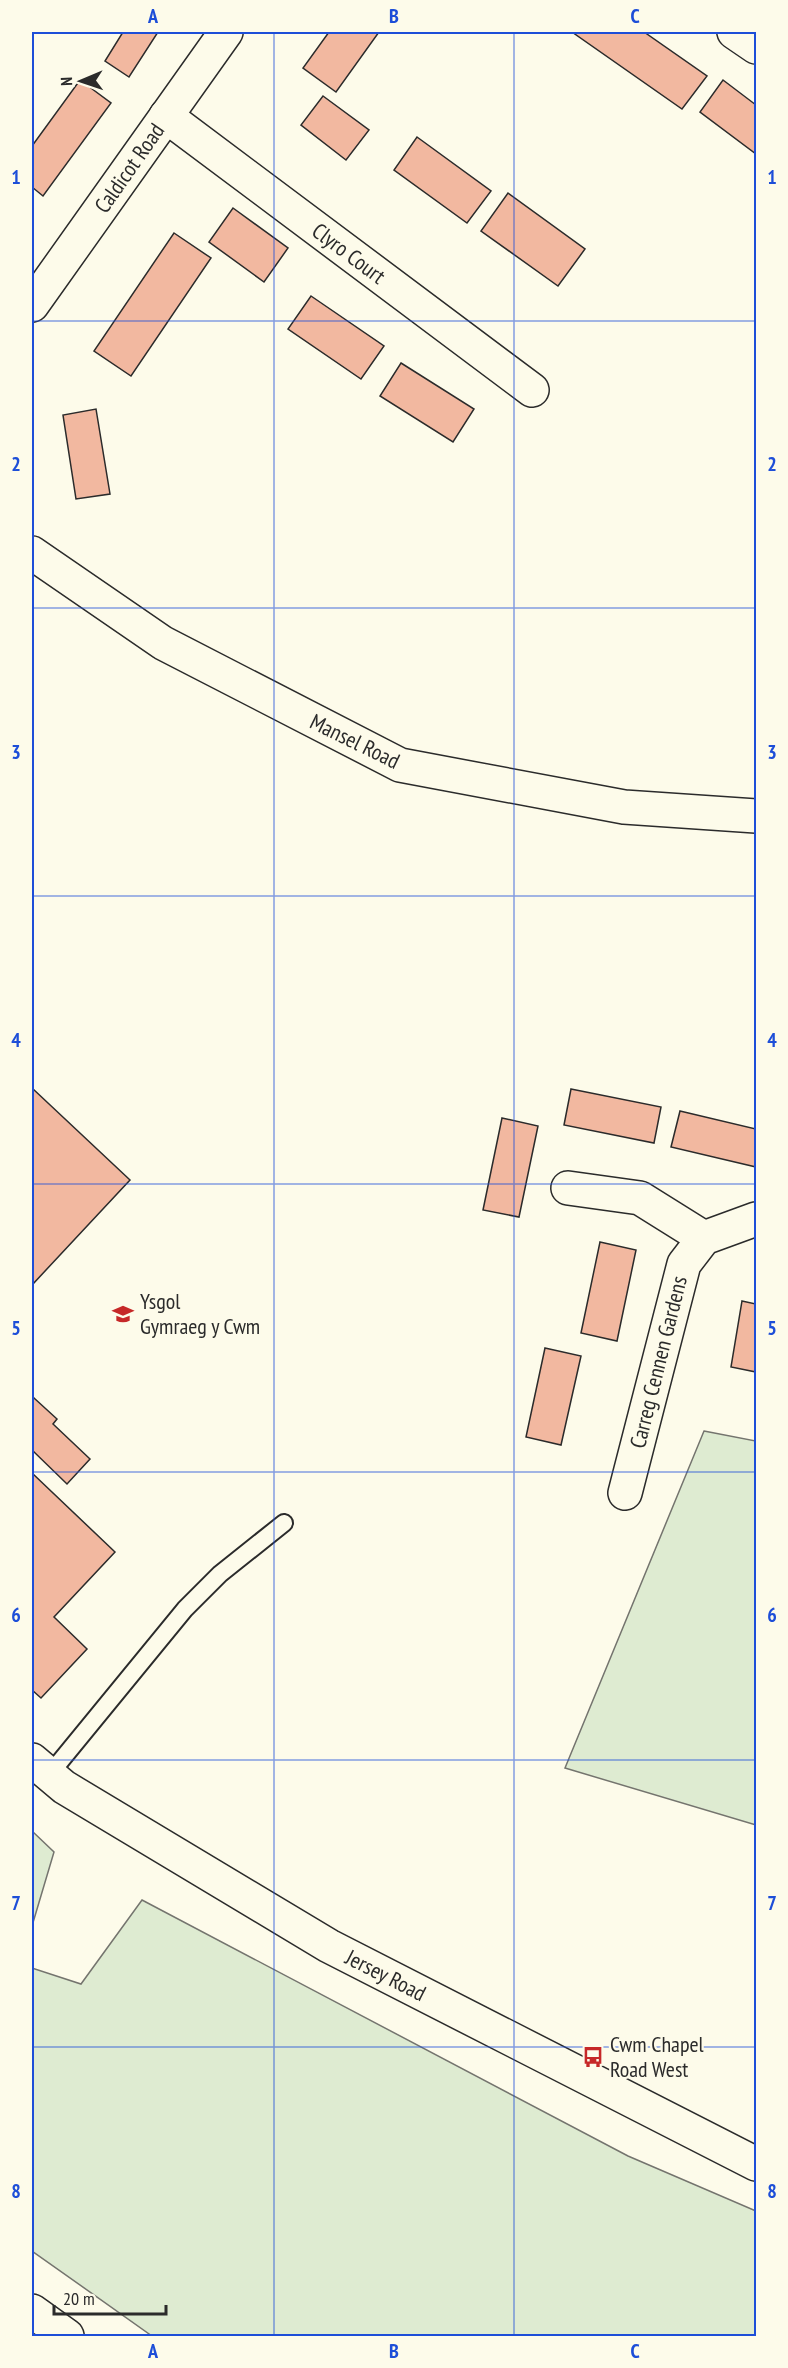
<svg xmlns="http://www.w3.org/2000/svg" width="788" height="2368" viewBox="0 0 788 2368" font-family="'PT Sans Narrow',sans-serif">
<style>
.green{fill:#deebd1;stroke:#74746e;stroke-width:1.5}
.building{fill:#f2b8a0;stroke:#2b2b2b;stroke-width:1.5}
.lines{fill:none;stroke-linecap:round;stroke-linejoin:round}
.lane-casing{stroke:#2b2b2b;stroke-width:20}
.street-casing{stroke:#2b2b2b;stroke-width:36}
.secondary-casing{stroke:#2b2b2b;stroke-width:36}
.primary-casing{stroke:#2b2b2b;stroke-width:36}
.lane{stroke:#fdfbea;stroke-width:16}
.street{stroke:#fdfbea;stroke-width:33}
.secondary{stroke:#fdfbea;stroke-width:33}
.primary{stroke:#fdfbea;stroke-width:33}
.grid{fill:none;stroke:#1d4ed8;stroke-width:1.5;stroke-opacity:0.55}
.labels{text-anchor:middle;stroke-width:4.5;stroke-linejoin:round;paint-order:stroke}
.street-label{font-size:22px;fill:#2b2b2b;stroke:#fdfbea}
.poi-label{font-size:22px;fill:#2b2b2b;stroke:#fdfbea;text-anchor:start}
.neatline{fill:none;stroke:#1d4ed8;stroke-width:2}
.grid-label{font-size:20px;text-anchor:middle;font-weight:bold;fill:#1d4ed8}
</style>
<rect width="100%" height="100%" fill="#fdfbea"/>
<g class="green">
<path d="M704,1431l52,10v384l-191,-57z"/>
<path d="M32,1831l22,21 -22,74z"/>
<path d="M142,1900l486,256 128,55v125h-604l-120,-85v-283l49,16z"/>
</g>
<g class="building">
<path d="M123,32h35l-29,45 -24,-16z"/>
<path d="M329,32h50l-43,60 -33,-24z"/>
<path d="M572,32h72l63,44 -25,33z"/>
<path d="M80,80l31,23 -68,93 -11,-9v-41z"/>
<path d="M723,80l33,25v49l-56,-42z"/>
<path d="M323,96l46,34 -23,30 -45,-35z"/>
<path d="M417,137l74,54 -24,32 -73,-53z"/>
<path d="M508,193l77,56 -27,37 -77,-55z"/>
<path d="M233,208l55,40 -24,34 -55,-40z"/>
<path d="M174,233l37,25 -80,118 -37,-25z"/>
<path d="M311,296l73,50 -23,33 -73,-50z"/>
<path d="M401,363l73,46 -21,33 -73,-46z"/>
<path d="M96,409l14,85 -34,5 -13,-84z"/>
<path d="M32,1088l98,92 -98,105z"/>
<path d="M571,1089l90,18 -7,36 -90,-18z"/>
<path d="M680,1111l76,18v38l-85,-20z"/>
<path d="M502,1118l36,8 -19,91 -36,-7z"/>
<path d="M600,1242l36,8 -19,91 -36,-8z"/>
<path d="M742,1301l14,3v68l-25,-5z"/>
<path d="M545,1348l36,8 -20,89 -35,-8z"/>
<path d="M34,1398l23,21 -4,5 37,35 -23,25 -35,-34v-49z"/>
<path d="M32,1473l83,79 -61,65 33,32 -46,49 -9,-8z"/>
</g>
<g class="lines">
<defs>
<path id="lane" d="M49,1775l136,-166 35,-35 64,-51"/>
<g id="street">
<path d="M734,32l22,15"/>
<path d="M166,116l366,274"/>
<path d="M32,305l194,-273"/>
<path d="M568,1188l72,10 64,40"/>
<path d="M625,1493l59,-229 20,-26 52,-19"/>
</g>
<g id="secondary">
<path d="M32,553l131,90 237,122 224,42 132,9"/>
<path d="M32,1760l32,27 265,159 427,218"/>
</g>
<path id="primary" d="M32,2311l35,25"/>
</defs>
<use href="#lane" class="lane-casing"/>
<use href="#street" class="street-casing"/>
<use href="#secondary" class="secondary-casing"/>
<use href="#primary" class="primary-casing"/>
<use href="#lane" class="lane"/>
<use href="#street" class="street"/>
<use href="#secondary" class="secondary"/>
<use href="#primary" class="primary"/>
</g>
<path class="grid" d="M274,32v2304M514,32v2304M32,321h724M32,608h724M32,896h724M32,1184h724M32,1472h724M32,1760h724M32,2047h724"/>
<defs>
<symbol id="school-bare" viewBox="-9 -9 18 18"><path d="M0-5L7-2L0 1L-7-2ZM-4 1L0 2.5L4 1V4Q0 6-4 4Z" fill="#c62828" stroke="#fdfbea" stroke-width="2.5" paint-order="stroke"/></symbol>
<symbol id="bus-bare" viewBox="-9 -9 18 18"><path d="M-5-6H5V4H4V6H2V4H-2V6H-4V4H-5ZM-3.5-4V0h7V-4ZM-3.5 1.2v1.5H-2V1.2ZM2 1.2v1.5H3.5V1.2Z" fill="#c62828" stroke="#fdfbea" stroke-width="2.5" paint-order="stroke"/></symbol>
</defs>
<g fill-rule="evenodd">
<use href="#school-bare" x="108" y="1299" width="30" height="30"/>
<use href="#bus-bare" x="578" y="2042" width="30" height="30"/>
</g>
<g class="labels">
<g class="street-label">
<text transform="translate(129 168) rotate(-55)" y="8">Caldicot Road</text>
<text transform="translate(349 253) rotate(37)" y="8">Clyro Court</text>
<text transform="translate(355 741) rotate(26)" y="8">Mansel Road</text>
<text transform="translate(658 1362) rotate(-76)" y="8">Carreg Cennen Gardens</text>
<text transform="translate(386 1975) rotate(27)" y="8">Jersey Road</text>
</g>
<g class="poi-label">
<text x="140" y="1309">Ysgol<tspan x="140" dy="25">Gymraeg y Cwm</tspan></text>
<text x="610" y="2052">Cwm Chapel<tspan x="610" dy="25">Road West</tspan></text>
</g>
</g>
<rect width="788" height="2368" fill="none" stroke="#fdfbea" stroke-width="66"/>
<g transform="translate(81 81) rotate(268)" stroke="#fdfbea" stroke-width="4.5" paint-order="stroke">
<path d="M0-4.5L10 22L0 15L-10 22Z" fill="#2b2b2b"/>
<text y="-9" font-size="16" font-weight="bold" text-anchor="middle" fill="#2b2b2b">N</text>
</g>
<path d="M54 2305v9h112v-9" fill="none" stroke="#2b2b2b" stroke-width="3"/>
<text x="63" y="2305" font-size="18" fill="#2b2b2b" stroke="#fdfbea" stroke-width="4.5" paint-order="stroke">20 m</text>
<rect x="33" y="33" width="722" height="2302" class="neatline"/>
<g class="grid-label">
<text x="153" y="23">A</text>
<text x="394" y="23">B</text>
<text x="635" y="23">C</text>
<text x="16" y="184">1</text>
<text x="772" y="184">1</text>
<text x="16" y="471">2</text>
<text x="772" y="471">2</text>
<text x="16" y="759">3</text>
<text x="772" y="759">3</text>
<text x="16" y="1047">4</text>
<text x="772" y="1047">4</text>
<text x="16" y="1335">5</text>
<text x="772" y="1335">5</text>
<text x="16" y="1622">6</text>
<text x="772" y="1622">6</text>
<text x="16" y="1910">7</text>
<text x="772" y="1910">7</text>
<text x="16" y="2198">8</text>
<text x="772" y="2198">8</text>
<text x="153" y="2358">A</text>
<text x="394" y="2358">B</text>
<text x="635" y="2358">C</text>
</g>
</svg>
